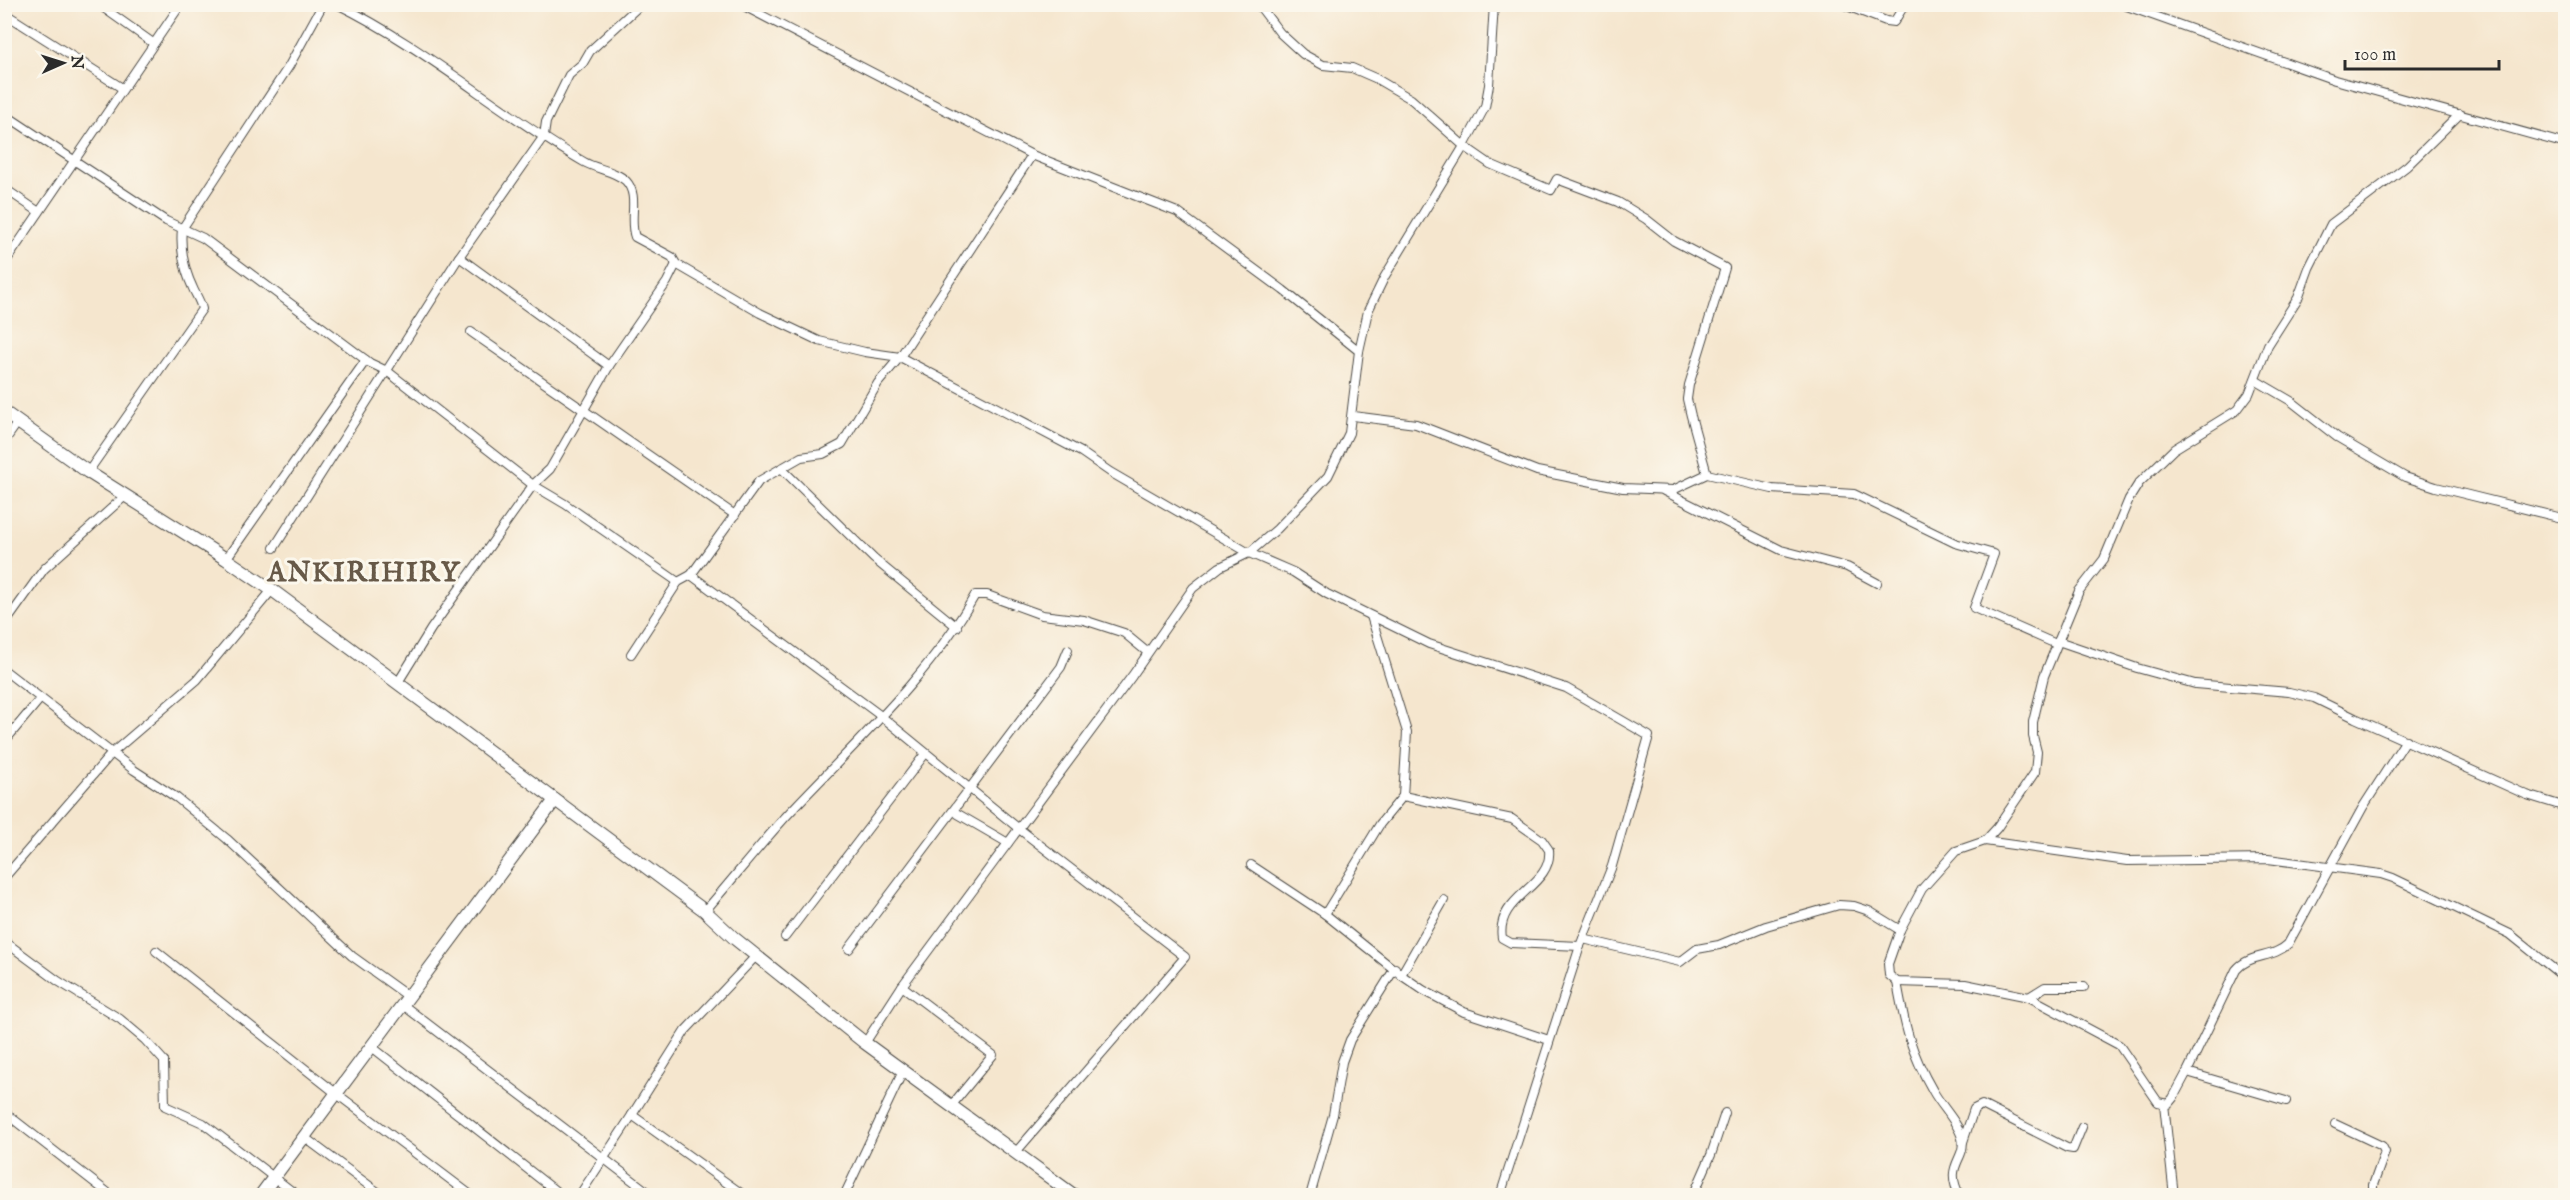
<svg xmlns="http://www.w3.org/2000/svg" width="2570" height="1200" viewBox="0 0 2570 1200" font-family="'IM FELL English',serif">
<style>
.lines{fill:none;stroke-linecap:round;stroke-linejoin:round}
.street-casing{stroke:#494743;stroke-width:10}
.secondary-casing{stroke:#494743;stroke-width:14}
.street{stroke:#fff;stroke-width:8}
.secondary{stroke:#fff;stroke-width:12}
.labels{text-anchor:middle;stroke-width:6;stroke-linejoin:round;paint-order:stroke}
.district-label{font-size:27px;font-weight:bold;letter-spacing:1.5px;fill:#675948;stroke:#fbf7ec}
</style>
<rect width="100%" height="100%" fill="#fbf7ec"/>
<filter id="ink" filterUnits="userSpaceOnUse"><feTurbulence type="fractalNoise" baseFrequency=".0167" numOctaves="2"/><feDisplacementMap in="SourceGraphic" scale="12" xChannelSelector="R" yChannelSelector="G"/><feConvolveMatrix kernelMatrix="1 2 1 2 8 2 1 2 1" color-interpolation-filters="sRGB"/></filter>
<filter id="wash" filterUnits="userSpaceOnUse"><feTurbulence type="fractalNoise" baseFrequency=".008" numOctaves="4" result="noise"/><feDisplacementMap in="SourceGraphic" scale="24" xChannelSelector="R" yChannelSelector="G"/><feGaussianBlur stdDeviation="1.35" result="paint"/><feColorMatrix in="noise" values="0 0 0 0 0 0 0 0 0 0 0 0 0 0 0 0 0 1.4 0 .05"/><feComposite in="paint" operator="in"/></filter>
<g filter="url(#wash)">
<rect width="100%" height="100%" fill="#f5e6ce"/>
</g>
<g filter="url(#ink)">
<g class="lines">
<defs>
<g id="street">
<path d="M98,4l55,39"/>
<path d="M337,4c88,43 162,109 247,158 12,7 32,9 42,19 14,15 2,38 9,56l37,20 4,7 84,49 59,28 46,11 35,5 181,95 29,20 139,81 44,19 34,22 102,50 137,44 83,48 -37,130 -32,80 -80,250"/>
<path d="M740,4l292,151 145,57 106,78 76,61"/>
<path d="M1258,4l22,29 23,21 20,11 29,3 23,10 36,21 53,47 26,18 61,26 6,-11 61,23 28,17 28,22 51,27 -36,117 -2,14 4,17 16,58"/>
<path d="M1842,4l44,17 8,1 11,-18"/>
<path d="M2121,4l214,76 231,64"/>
<path d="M4,13l118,75"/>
<path d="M4,114l162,107 37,17 167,125 17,8 146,114 32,19 113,78"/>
<path d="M4,188l35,24"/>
<path d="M459,257l150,109"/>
<path d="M4,264l177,-260"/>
<path d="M471,332l264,183"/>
<path d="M2255,380l36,21 46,36 68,40 31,10 130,32"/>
<path d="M1353,416l63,8 121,47 86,17 50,2 34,-16 65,15 82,5 101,49 39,11 -20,54 82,36"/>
<path d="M4,442l14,-20"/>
<path d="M781,468l93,91 83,68"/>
<path d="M88,472l114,-163c-2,-9 -7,-15 -10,-23 -8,-17 -12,-39 -10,-57l107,-163 34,-62"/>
<path d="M1664,491l117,59 66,17 30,16"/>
<path d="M274,548l185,-291 85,-121 2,-14 23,-47 14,-12 7,-12 51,-47"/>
<path d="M226,559l140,-199"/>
<path d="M691,575l190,141 137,112 167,129 -169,195"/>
<path d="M4,625l40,-56 81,-73"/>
<path d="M2058,641l79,27 58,16 94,8 25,6 41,20 172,77 39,12"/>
<path d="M631,654l47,-72 13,-7 68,-94 42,-24 22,-3 19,-10 36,-61 22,-26 132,-202"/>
<path d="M4,670l130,100 43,28 50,41 125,117 57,41"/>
<path d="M397,684l34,-55 102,-144 17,-16 59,-103 58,-84 9,-18"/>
<path d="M2406,740l-43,67 -75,137c-15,15 -38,9 -52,26l-49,102 -14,26 -5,6 -10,-2 -39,-57 -90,-48 -64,-13 -68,-2 -8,-7 -1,-11 12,-34 22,-41 34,-38 29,-10 12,-13 38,-56 2,-20 -4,-16v-14l11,-46 35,-85 25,-32 25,-60 10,-16 35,-34 63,-39 12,-16 19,-49 30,-47 11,-30 22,-44 76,-58 53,-52"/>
<path d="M4,742l36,-43"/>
<path d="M1403,796l109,23 30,21 7,10c4,37 -54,46 -47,88l9,5 69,3"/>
<path d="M958,814l50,29"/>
<path d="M1985,841l142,20 141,-2 113,15 12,4 117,56 56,45"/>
<path d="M1251,865l74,49 76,61 22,15 41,22 85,28"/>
<path d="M4,878l108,-125 85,-73 75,-90"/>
<path d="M705,911c29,-33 56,-68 86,-100 64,-68 138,-135 184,-216h12l55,20 42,5 40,13 23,19"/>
<path d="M1325,914l55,-90 23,-28 4,-64 -36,-116"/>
<path d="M785,937l140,-183"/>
<path d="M1583,939l97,23 17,-13 22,-4 47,-19 73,-21 15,1 15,5 31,19"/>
<path d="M4,941l54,40 62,38 25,21 19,21 1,45 38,17 95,73"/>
<path d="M849,949l212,-282 7,-17"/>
<path d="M156,951l181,143 135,102"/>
<path d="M1401,975l43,-75"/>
<path d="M1897,982c8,45 13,69 36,109 8,15 25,31 29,47 5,22 -19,27 -2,58"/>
<path d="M902,986l91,69 -42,51"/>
<path d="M2029,997l16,-10h39"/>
<path d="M403,1005l250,191"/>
<path d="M865,1043l37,-57 230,-310 61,-88 27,-21 29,-14 28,-24 51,-53 21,-43 10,-82 9,-40 17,-35 79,-130 21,-39 4,-22 5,-81"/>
<path d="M372,1047l190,149"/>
<path d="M2187,1072l99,29"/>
<path d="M2164,1104l10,92"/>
<path d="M4,1112l108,84"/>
<path d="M2335,1124l47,22 3,6 -12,33v11"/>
<path d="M304,1137l79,59"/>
<path d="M1963,1142l11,-33 8,-4 85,43 6,1 9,-22"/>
<path d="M579,1196l53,-81"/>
<path d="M745,1196l-113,-81 53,-84 71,-75"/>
<path d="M844,1196l59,-125"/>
<path d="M1310,1196l23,-81 9,-53 8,-22 45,-72"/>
<path d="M1693,1196l18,-41 14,-42"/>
</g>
<g id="secondary">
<path d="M4,412l84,60 138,87 46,31 433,321 29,27 131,105 210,153"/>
<path d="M260,1196l295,-396"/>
</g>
</defs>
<use href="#street" class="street-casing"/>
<use href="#secondary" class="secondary-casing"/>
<use href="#street" class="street"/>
<use href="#secondary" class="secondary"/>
</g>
</g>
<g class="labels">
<g class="district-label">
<text x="364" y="581">ANKIRIHIRY</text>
</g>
</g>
<rect width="2570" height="1200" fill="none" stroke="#fbf7ec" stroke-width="24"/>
<g transform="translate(63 63) rotate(87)" stroke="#fbf7ec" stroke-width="4.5" paint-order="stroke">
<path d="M0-4.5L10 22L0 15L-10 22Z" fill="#2b2b2b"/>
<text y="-9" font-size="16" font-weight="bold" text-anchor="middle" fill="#2b2b2b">N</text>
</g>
<path d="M2345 60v9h154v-9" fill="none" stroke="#2b2b2b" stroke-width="3"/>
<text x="2354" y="60" font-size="18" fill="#2b2b2b" stroke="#fbf7ec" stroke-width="4.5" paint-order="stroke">100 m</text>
</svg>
